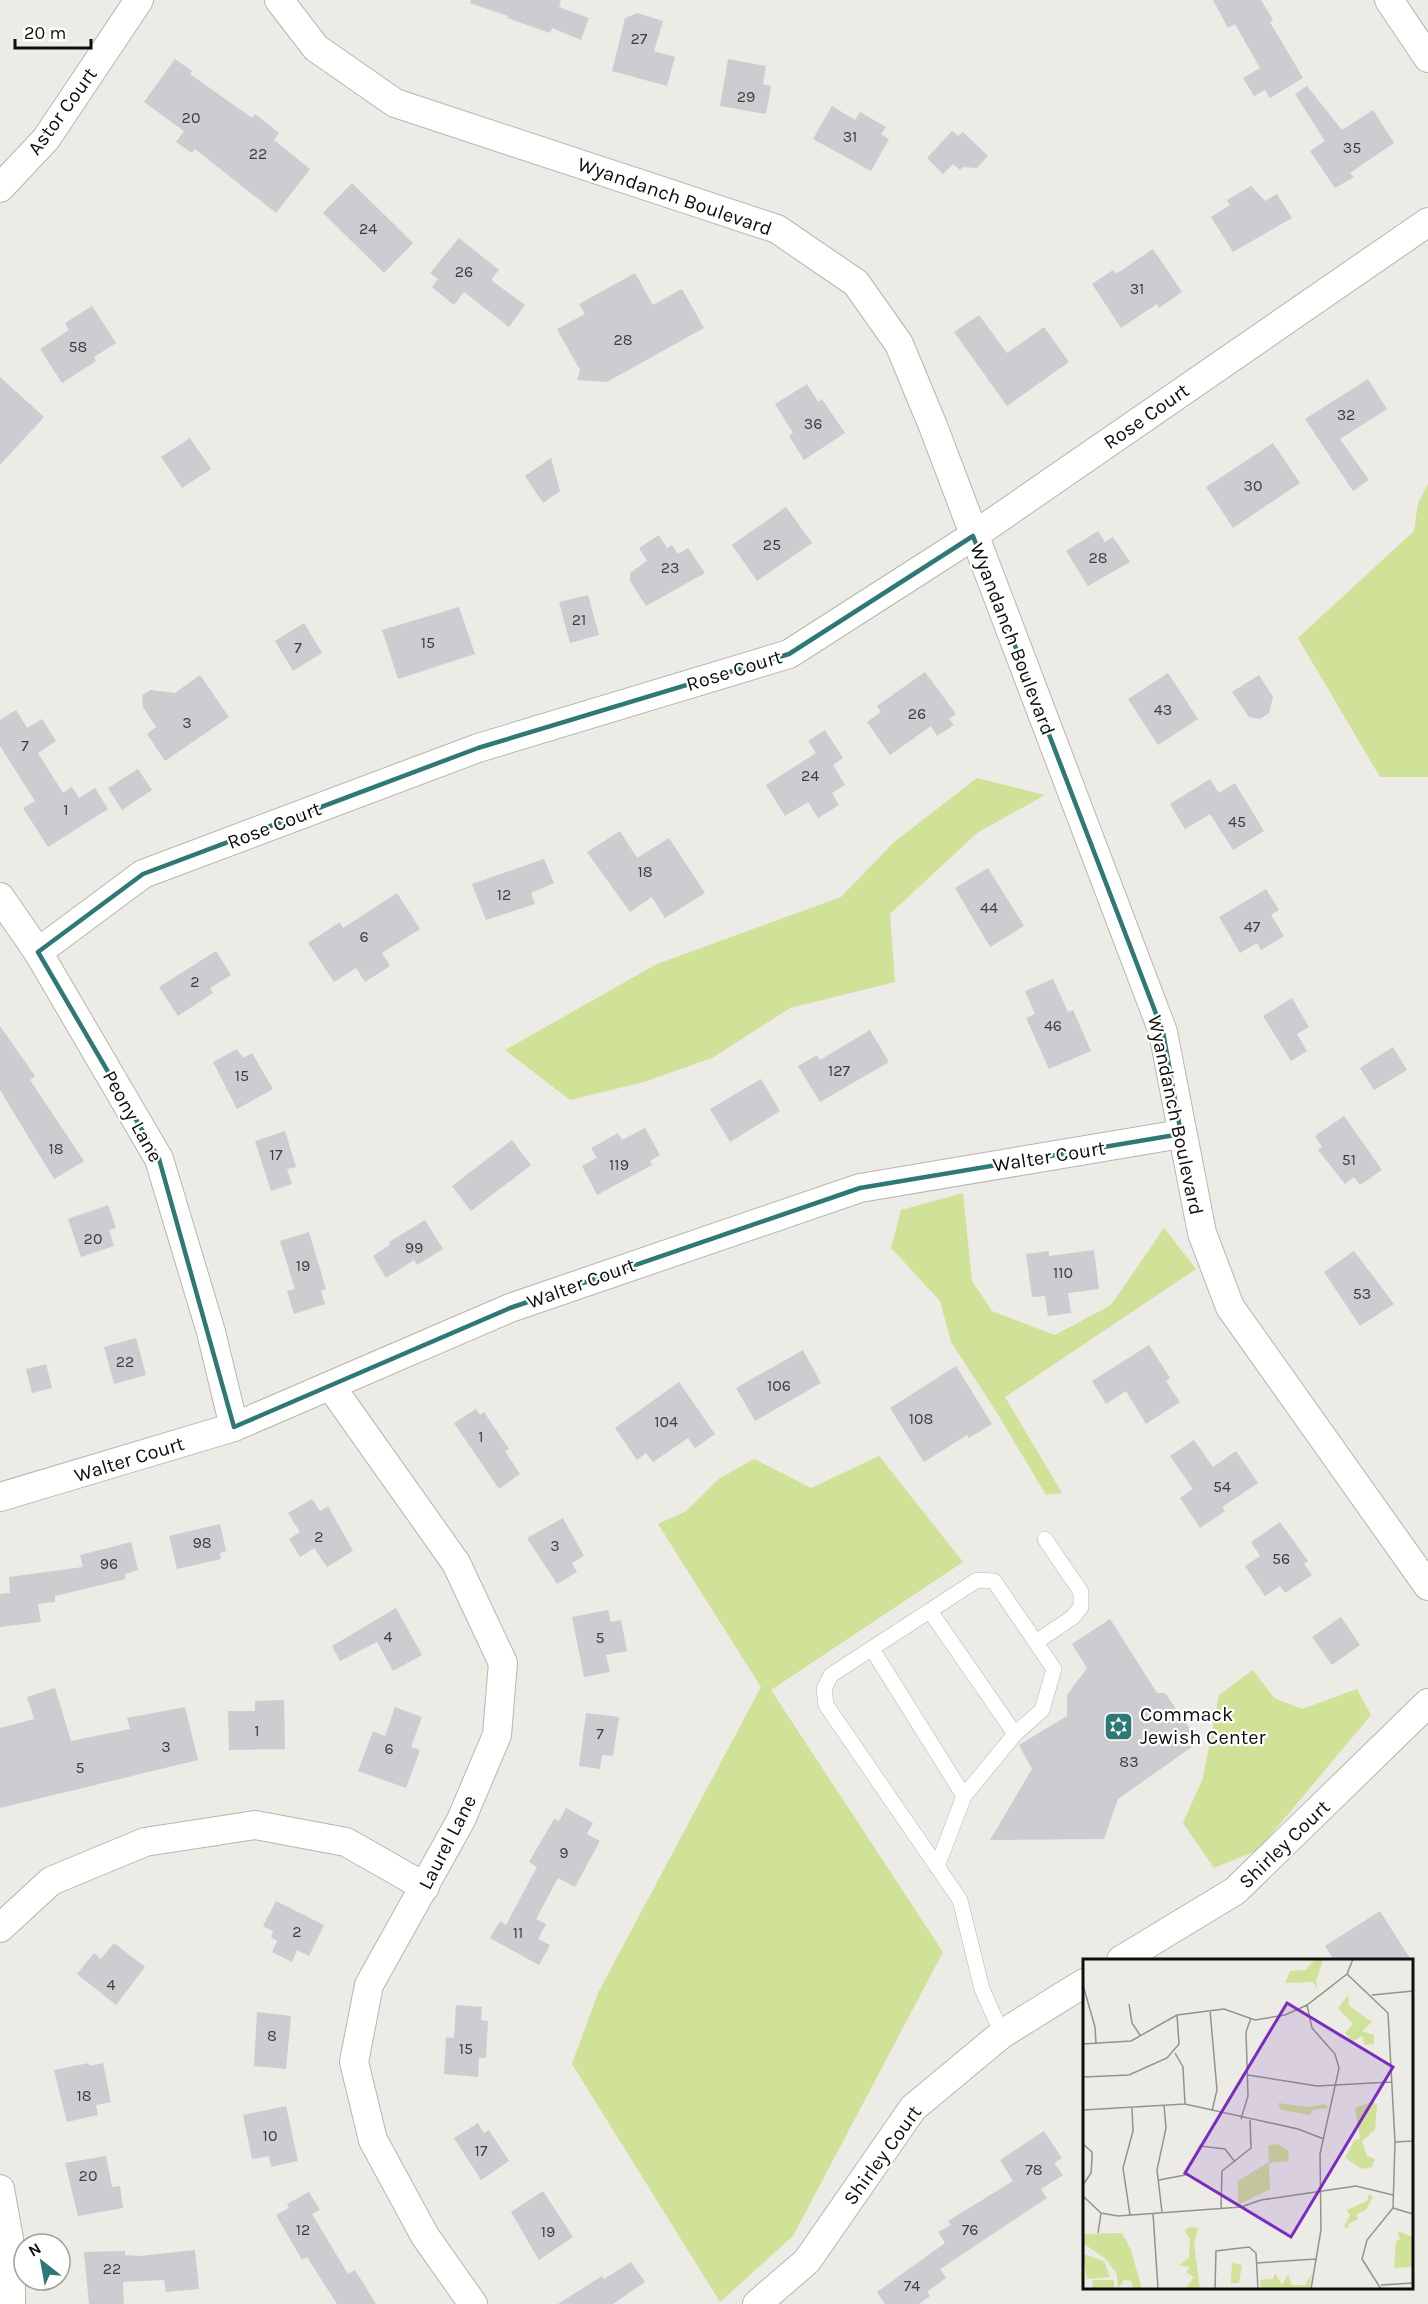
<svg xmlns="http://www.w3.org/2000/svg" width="1428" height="2304" viewBox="0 0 1428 2304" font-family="Karla,sans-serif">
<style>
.green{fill:#d0e198}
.building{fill:#ccccd1}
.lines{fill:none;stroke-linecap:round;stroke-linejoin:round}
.service-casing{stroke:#b6b5af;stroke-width:16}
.minor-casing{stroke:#b6b5af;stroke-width:30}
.service{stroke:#fff;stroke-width:15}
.minor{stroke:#fff;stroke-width:28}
.marked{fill:none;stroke:#2e7876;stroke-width:4.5;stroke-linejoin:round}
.labels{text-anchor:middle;stroke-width:4.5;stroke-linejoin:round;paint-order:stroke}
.number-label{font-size:16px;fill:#3e3e3d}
.street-label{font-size:20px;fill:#0e0e0c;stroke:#fff}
.poi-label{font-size:20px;fill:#0e0e0c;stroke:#fff;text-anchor:start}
.inset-road{fill:none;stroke:#93938e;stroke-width:1.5}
.view{fill:#7b2cbf;fill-opacity:0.15;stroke:#7b2cbf;stroke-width:3}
.inset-edge{fill:none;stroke:#0e0e0c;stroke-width:3}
</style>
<rect width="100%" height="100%" fill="#ecebe5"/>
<g class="green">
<path d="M1428,484v293h-48l-82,-139 116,-107 4,-28z"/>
<path d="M977,778l68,17 -68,38 -87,81 5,68 -105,26 -78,50 -68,24 -74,18 -65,-50 152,-86 184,-67 52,-54z"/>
<path d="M963,1193l9,88 20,30 63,24 56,-30 53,-77 32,41 -191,128 57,96 -16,2 -52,-87 -43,-66 -11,-41 -49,-53 10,-38z"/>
<path d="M879,1456l84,106 -192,128 172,262 -150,284 -73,66 -148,-238 26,-71 163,-306 -103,-163 28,-13 34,-33 34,-19 57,29z"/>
<path d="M1253,1670l21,28 28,11 55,-20 14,26 -113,135 -44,18 -31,-45 20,-45 16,-83z"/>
</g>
<g class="building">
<path d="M471,0h90l-2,7 30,11 -8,22 -29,-12 -2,5 -43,-15 1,-2 -38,-13z"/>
<path d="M1213,0h48l12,20 -3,2 33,56 -33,20 -5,-8 -11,6 -11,-18 17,-10 -25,-44 -7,4z"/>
<path d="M637,13l26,8 -9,30 21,6 -8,29 -55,-15 13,-53z"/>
<path d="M175,59l17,12 -2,3 62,44 3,-4 24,19 -5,7 36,29 -34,44 -81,-64 -3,4 -16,-11 8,-11 -40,-29z"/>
<path d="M728,59l38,7 -3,18 8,2 -5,28 -46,-8z"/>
<path d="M1307,86l35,44 31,-20 21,33 -44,30 4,4 -19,11 -25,-37 15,-10 -30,-47z"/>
<path d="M832,106l23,14 5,-8 26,15 -5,7 8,5 -18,32 -58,-32z"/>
<path d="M952,131l6,5 5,-4 25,24 -11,12 -14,-1 -3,3 -7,-6 -10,10 -16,-16z"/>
<path d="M352,183l61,60 -29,30 -61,-60z"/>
<path d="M1251,186l14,15 12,-7 15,24 -59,34 -22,-35 19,-12 -3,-5z"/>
<path d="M459,238l40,32 -8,10 34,25 -16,22 -45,-35 -10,13 -22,-18 6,-8 -8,-6z"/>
<path d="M1153,249l29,43 -23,16 -2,-4 -36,24 -29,-44 21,-14 3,4z"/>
<path d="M635,273l18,32 29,-16 22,39 -97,54 -30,-2 3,-10 -23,-41 28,-15 -6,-10z"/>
<path d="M92,306l24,37 -22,14 2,4 -34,22 -22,-34 29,-19 -4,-7z"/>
<path d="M979,315l28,38 37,-26 25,35 -62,44 -53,-74z"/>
<path d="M0,377l44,40 -44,48z"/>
<path d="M1368,379l19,30 -47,30 29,41 -16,11 -48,-72z"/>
<path d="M807,384l11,18 4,-3 23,34 -41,27 -15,-24 4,-3 -18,-29z"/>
<path d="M190,438l21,31 -29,19 -21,-31z"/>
<path d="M1273,443l27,40 -67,45 -27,-41z"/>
<path d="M551,458l9,33 -17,12 -18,-27z"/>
<path d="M786,507l26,36 -55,38 -25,-36z"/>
<path d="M1098,531l7,11 8,-5 17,25 -42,24 -22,-35z"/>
<path d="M659,535l8,13 5,-3 6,9 10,-6 17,25 -59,33 -16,-25v-8l17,-12 -8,-13z"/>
<path d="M588,595l11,40 -29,8 -11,-41z"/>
<path d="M459,607l16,47 -77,25 -16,-49z"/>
<path d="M304,623l18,30 -29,18 -18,-30z"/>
<path d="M925,672l31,42 -7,5 5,6 -17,11 -6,-10 -41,29 -23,-33 14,-10 -4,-6z"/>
<path d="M1168,673l30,46 -40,26 -30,-46z"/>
<path d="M200,675l29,42 -64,44 -18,-27 9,-7 -13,-20 -1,-12 9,-5 24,3z"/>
<path d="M1259,675l14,22 -4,16 -9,6 -11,-2 -17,-25z"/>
<path d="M16,710l11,18 15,-9 14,22 -18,12 25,40 9,-6 7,11 16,-10 13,21 -60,38 -25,-39 12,-7 -35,-55v-26z"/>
<path d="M825,730l18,28 -10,7 12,20 -13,8 7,12 -21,13 -10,-16 -23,14 -19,-31 50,-32 -8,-12z"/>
<path d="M138,769l14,21 -30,20 -14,-22z"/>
<path d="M1210,779l9,14 16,-10 29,48 -31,19 -23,-36 -25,15 -15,-25z"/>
<path d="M620,831l17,27 32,-20 36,55 -40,25 -13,-21 -22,15 -43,-60z"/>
<path d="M544,859l10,24 -23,10 4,11 -49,16 -14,-36z"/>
<path d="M988,868l36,58 -34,21 -35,-59z"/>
<path d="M1266,889l13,21 -8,5 13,21 -23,14 -4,-7 -17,10 -21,-36z"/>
<path d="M397,893l23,36 -38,24 8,13 -25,16 -9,-14 -22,14 -26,-39 32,-21 3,6z"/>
<path d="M216,951l15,24 -21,13 3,5 -35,23 -19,-29z"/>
<path d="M1053,979l15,33 5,-2 18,41 -42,18 -23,-51 9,-4 -10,-23z"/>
<path d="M1292,998l17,29 -12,7 10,17 -16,10 -28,-45z"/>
<path d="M0,1026l35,50 -5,4 54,81 -30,18 -54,-89z"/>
<path d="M870,1030l19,32 -69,40 -22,-36 19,-11 3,5z"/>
<path d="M1393,1047l14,23 -33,20 -14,-22z"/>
<path d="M237,1049l6,9 9,-5 21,36 -36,20 -24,-47z"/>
<path d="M761,1079l19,32 -50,31 -20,-33z"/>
<path d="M1344,1116l38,54 -22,15 -6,-8 -9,7 -27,-34 4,-3 -7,-11z"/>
<path d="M645,1128l15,27 -10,6 2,4 -55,30 -15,-29 15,-8 -6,-10 27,-15 4,7z"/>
<path d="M285,1131l11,36 -9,2 5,15 -21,7 -16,-50z"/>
<path d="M512,1140l19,25 -60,46 -19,-25z"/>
<path d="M108,1205l8,23 -7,2 5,16 -33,11 -13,-38z"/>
<path d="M425,1220l18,29 -26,16 -3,-5 -28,18 -13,-22 17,-11 -1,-3z"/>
<path d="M309,1232l17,57 -5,2 4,13 -31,10 -7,-23 8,-2 -15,-48z"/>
<path d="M1094,1250l5,39 -31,4 3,20 -23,3 -3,-20 -13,1 -6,-43 23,-3v5z"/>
<path d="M1354,1251l40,53 -34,22 -36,-54z"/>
<path d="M136,1338l10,37 -32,9 -10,-37z"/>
<path d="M1149,1345l21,33 -4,3 14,21 -34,22 -20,-33 -20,13 -14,-23z"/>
<path d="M803,1350l18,33 -66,38 -19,-33z"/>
<path d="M46,1364l6,24 -20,5 -6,-24z"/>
<path d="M956,1366l36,58 -23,14 -2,-3 -43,27 -34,-54z"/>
<path d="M679,1382l36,52 -20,14 -7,-10 -35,24 -7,-9 -9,7 -22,-32z"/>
<path d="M476,1409l4,6 4,-3 25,37 -4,2 15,23 -21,15 -45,-66z"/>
<path d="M1194,1440l19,27 23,-16 22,32 -36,24 3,4 -25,17 -20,-30 13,-9 -23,-33z"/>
<path d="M312,1499l8,12 8,-5 25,45 -26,16 -13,-19 -14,9 -11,-18 11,-7 -12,-19z"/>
<path d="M563,1518l21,38 -12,7 5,9 -20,12 -30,-46z"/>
<path d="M1280,1522l28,39 -4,3 8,11 -27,18 -5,-7 -15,10 -20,-30 15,-10 -9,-14z"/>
<path d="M220,1524l6,27 -6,2 1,6 -44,10 -8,-33z"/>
<path d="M131,1542l7,28 -13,4 1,5 -71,17v6l-17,2 3,18 -41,5v-33l10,-1 -1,-16 74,-10 -3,-12z"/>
<path d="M396,1608l26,47 -29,16 -16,-29 -37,19 -8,-15z"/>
<path d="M608,1610l3,12 10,-2 6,31 -21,4 4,17 -26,5 -12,-60z"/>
<path d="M1341,1617l19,28 -28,20 -20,-28z"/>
<path d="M1110,1619l47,74h8l34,49 -81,57 -14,40 -114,1 42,-71 -13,-24 48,-29v-21l20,-27 -15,-24z"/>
<path d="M55,1688l16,53 59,-12 -3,-11 58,-11 13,53 -198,48v-80l34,-9 -7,-22z"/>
<path d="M284,1700l1,49 -56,1 -1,-39h27v-10z"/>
<path d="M395,1707l27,10 -11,30 9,3 -14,38 -48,-17 15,-40 12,5z"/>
<path d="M586,1713l33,4 -6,39 -11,-1 -2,14 -21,-3z"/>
<path d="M566,1808l27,15 -6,11 13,7 -25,46 -17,-9 -22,41 10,5 -8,15 12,6 -11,20 -49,-27 10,-17 6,4 31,-58 -8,-5 25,-43 5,2z"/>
<path d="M276,1901l48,24 -15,31 -12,-6 -5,12 -20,-10 5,-11 -6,-4 2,-6 -10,-5z"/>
<path d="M1380,1911l31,49h-77l-9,-14z"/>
<path d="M114,1943l31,24 -29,38 -39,-31 17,-21 7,6z"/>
<path d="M456,2005l26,2 -1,13 7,1 -2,37h-7l-1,19 -34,-3 2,-37 8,1z"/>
<path d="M257,2012l34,4 -5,53 -32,-3z"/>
<path d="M89,2063v3l14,-3 8,39 -15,3 2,10 -31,7 -13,-52z"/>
<path d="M286,2106l12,55 -27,6 -2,-11 -17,3 -9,-44z"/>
<path d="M478,2123l6,10 5,-3 20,31 -28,19 -27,-42z"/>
<path d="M1044,2131l18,27 -8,5 9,12 -22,14 6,9 -107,71 6,9 -19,14 3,4 -11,8h-34l-8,-12 68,-49 -7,-11 13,-7 -3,-4 65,-40 -13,-21z"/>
<path d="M106,2156l6,31 8,-1 3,22 -45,8 -13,-53z"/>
<path d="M543,2191l30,46 -34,23 -28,-48z"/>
<path d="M309,2192l11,18 -8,4 36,60 7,-4 21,34h-39l-30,-47 -5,3 -26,-45 13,-7 -2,-4z"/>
<path d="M195,2250l4,39 -33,3 -2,-12 -41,2 1,22h-35l-5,-52 41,-1v4l15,1z"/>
<path d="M631,2262l14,20 -32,22h-55l44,-28 2,3z"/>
</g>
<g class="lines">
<defs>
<g id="service">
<path d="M930,1611l85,123 27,-24 12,-41 -60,-88 -17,-1 -146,95 -7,14 2,16 134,195 22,89 20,45"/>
<path d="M1036,1642l37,-25 8,-10v-15l-36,-53"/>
<path d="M872,1649l92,147 -27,71"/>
<path d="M964,1796l51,-62"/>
</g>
<g id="minor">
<path d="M279,0l37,48 79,55 382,126 79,54 43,61 34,82 230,606 39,201 28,74 198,279"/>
<path d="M1389,0l39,58"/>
<path d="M0,188l46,-49 93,-139"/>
<path d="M0,897l38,55 121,207 52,173 23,95"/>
<path d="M38,952l105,-78 335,-126 311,-94 184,-118 455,-314"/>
<path d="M332,1388l124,175 47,100 -6,72 -36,85 -92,165 -15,77 19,78 52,96 48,68"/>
<path d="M0,1497l234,-70 276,-119 350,-120 321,-54"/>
<path d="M0,1928l51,-47 94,-39 110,-17 91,17 79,45"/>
<path d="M1121,1960l114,-69 193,-188"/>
<path d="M0,2189l11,61v54"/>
<path d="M757,2304l50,-43 106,-153 89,-74 82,-51"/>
</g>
</defs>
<use href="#service" class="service-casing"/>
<use href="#minor" class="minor-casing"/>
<use href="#service" class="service"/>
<use href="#minor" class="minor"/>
</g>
<path class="marked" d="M973,536l190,496 18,102 -321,54 -350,120 -276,119 -75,-268 -121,-207 105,-78 335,-126 311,-94z"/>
<defs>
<symbol id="synagogue-square" viewBox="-11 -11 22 22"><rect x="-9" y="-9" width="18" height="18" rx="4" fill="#2e7876" stroke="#fff"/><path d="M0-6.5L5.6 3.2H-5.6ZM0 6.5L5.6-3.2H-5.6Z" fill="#fff"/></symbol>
</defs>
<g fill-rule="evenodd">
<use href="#synagogue-square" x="1102" y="1710" width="33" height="33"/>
</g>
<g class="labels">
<g class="number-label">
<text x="639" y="44">27</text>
<text x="746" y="102">29</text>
<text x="191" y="123">20</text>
<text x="850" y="142">31</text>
<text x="1352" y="153">35</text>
<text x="258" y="159">22</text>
<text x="368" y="234">24</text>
<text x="464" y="277">26</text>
<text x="1137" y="294">31</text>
<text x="623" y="345">28</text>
<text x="78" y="352">58</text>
<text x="1346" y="420">32</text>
<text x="813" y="429">36</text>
<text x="1253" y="491">30</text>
<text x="772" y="550">25</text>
<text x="1098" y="563">28</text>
<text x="670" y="573">23</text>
<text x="579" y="625">21</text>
<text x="428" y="648">15</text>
<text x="298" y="653">7</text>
<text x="1163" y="715">43</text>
<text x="917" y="719">26</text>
<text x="187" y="728">3</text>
<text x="25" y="751">7</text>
<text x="810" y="781">24</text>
<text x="66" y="815">1</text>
<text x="1237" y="827">45</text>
<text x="645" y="877">18</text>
<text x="504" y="900">12</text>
<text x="989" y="913">44</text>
<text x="1252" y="932">47</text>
<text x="364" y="942">6</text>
<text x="195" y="987">2</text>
<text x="1053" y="1031">46</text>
<text x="839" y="1076">127</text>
<text x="242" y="1081">15</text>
<text x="56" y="1154">18</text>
<text x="276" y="1160">17</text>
<text x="1349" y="1165">51</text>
<text x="619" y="1170">119</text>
<text x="93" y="1244">20</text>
<text x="414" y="1253">99</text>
<text x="303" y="1271">19</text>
<text x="1063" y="1278">110</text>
<text x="1362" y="1299">53</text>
<text x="125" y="1367">22</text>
<text x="779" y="1391">106</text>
<text x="921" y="1424">108</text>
<text x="666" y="1427">104</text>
<text x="481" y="1442">1</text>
<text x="1222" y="1492">54</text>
<text x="319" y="1542">2</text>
<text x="202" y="1548">98</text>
<text x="555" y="1551">3</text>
<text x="1281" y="1564">56</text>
<text x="109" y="1569">96</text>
<text x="388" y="1642">4</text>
<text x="600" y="1643">5</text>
<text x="257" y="1736">1</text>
<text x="600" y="1739">7</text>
<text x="166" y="1752">3</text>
<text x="389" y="1754">6</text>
<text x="1129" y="1767">83</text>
<text x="80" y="1773">5</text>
<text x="564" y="1858">9</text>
<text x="297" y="1937">2</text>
<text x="518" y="1938">11</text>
<text x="111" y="1990">4</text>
<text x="272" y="2041">8</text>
<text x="466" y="2054">15</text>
<text x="84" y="2101">18</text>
<text x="270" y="2141">10</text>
<text x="481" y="2156">17</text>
<text x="1034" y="2175">78</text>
<text x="88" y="2181">20</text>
<text x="303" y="2235">12</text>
<text x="970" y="2235">76</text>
<text x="548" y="2237">19</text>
<text x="112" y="2274">22</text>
<text x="912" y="2291">74</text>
</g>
<g class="street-label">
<text transform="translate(62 111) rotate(-54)" y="7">Astor Court</text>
<text transform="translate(675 196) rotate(19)" y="7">Wyandanch Boulevard</text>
<text transform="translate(1146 416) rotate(-35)" y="7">Rose Court</text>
<text transform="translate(1013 639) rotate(69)" y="7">Wyandanch Boulevard</text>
<text transform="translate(734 670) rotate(-17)" y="7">Rose Court</text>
<text transform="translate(274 825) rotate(-21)" y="7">Rose Court</text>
<text transform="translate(1176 1115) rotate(78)" y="7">Wyandanch Boulevard</text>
<text transform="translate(133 1116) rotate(61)" y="7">Peony Lane</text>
<text transform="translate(1049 1156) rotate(-9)" y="7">Walter Court</text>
<text transform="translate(581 1283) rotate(-20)" y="7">Walter Court</text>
<text transform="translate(129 1459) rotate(-17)" y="7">Walter Court</text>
<text transform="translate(447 1842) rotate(-63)" y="7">Laurel Lane</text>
<text transform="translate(1284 1844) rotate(-44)" y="7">Shirley Court</text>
<text transform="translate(882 2155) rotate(-54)" y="7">Shirley Court</text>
</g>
<g class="poi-label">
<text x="1140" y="1721">Commack<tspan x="1140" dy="23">Jewish Center</tspan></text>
</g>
</g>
<g transform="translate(1083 1959)">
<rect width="330" height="330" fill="#ecebe5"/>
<path d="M232,0l8,1 -7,21 2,10 -5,-9 -28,1 5,-12 16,-1zM265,36l1,11 23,16 -10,9 12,4v9l-9,1 -3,-9 -10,6 -7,-9 8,-9 -15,-16zM290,142l4,5 -2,24 -13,11 5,15 8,3 -3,8 -10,2 -17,-11 9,-17 6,-2 -5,-31zM195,144l32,4 15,-3 4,4 -16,2 -3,5 -29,-5zM195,185l10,6 1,11 -20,2 1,26 -32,16v-24l31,-19 -1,-17zM286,235l4,3 -7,13 -9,4 1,5 -10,5 1,4 -5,-1 6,-12 -3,-5 20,-9zM106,268l9,1 -4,16 6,45h-15l9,-12 -8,-5 4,-5 -11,-2 10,-7 1,-19 -5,-8zM314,272l16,6v30l-19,1 2,-27 4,-2zM39,274l9,17 11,39h-8l-3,-8 -7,-1 -6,9 -1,-15 -11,-15 -23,-16v-9zM0,295l21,7 6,16 -23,2zM149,304l10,2 -3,18h-8zM192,314l7,12 6,-10 4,10h13l7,-12 -3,16h-48l-1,-9 13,-1zM31,321v9h-22l1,-9z" fill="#d0e198"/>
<path class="inset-road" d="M264,15l41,39 7,129 -2,66 -26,32 -5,19 19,30M0,26l12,42 1,17M289,36l41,-4M46,45l3,19 8,12M224,46l5,23 23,26 4,14 -19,86 1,76 -10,59M127,51l7,80 -5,21M0,85l48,-3 46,-26 47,-6 31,11 30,-5 22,-10 40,-31 6,-15M92,94l8,14 2,37M165,116l69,11 74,-4M0,118l46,-2 38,-17 12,-14 -2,-29M0,151l102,-6 113,25 26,10M158,160l7,-23 -2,-64 5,-14M312,183l18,-1M0,185l9,8v8l-1,13 -8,12M76,221l26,-5 15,-29 25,3 10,13M0,237l18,17 17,3 123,-9 20,-7 95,-14 37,9M310,249l20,6M138,250l1,-38 29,-23 -1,-28M79,253l-5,-42 9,-42 -2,-23M70,254l5,76M47,256l-7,-47 10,-37 -1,-23M15,274l3,-20M174,304l59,-4M298,326l32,-2M132,330l1,-38 33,-4 7,6 2,36"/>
<path class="view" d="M204,44l106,64 -102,170 -106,-64z"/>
<rect width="330" height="330" class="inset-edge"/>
</g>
<g transform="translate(42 2262) rotate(329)"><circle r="28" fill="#ffffff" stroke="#9f9f9e" stroke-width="1.5"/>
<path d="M0-4.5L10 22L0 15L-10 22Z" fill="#2e7876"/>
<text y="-9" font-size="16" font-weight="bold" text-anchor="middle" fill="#0e0e0c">N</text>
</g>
<path d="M15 39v9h76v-9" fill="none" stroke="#0e0e0c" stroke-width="3"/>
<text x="24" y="39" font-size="18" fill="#0e0e0c" stroke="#ffffff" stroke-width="4.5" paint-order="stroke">20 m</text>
</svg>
